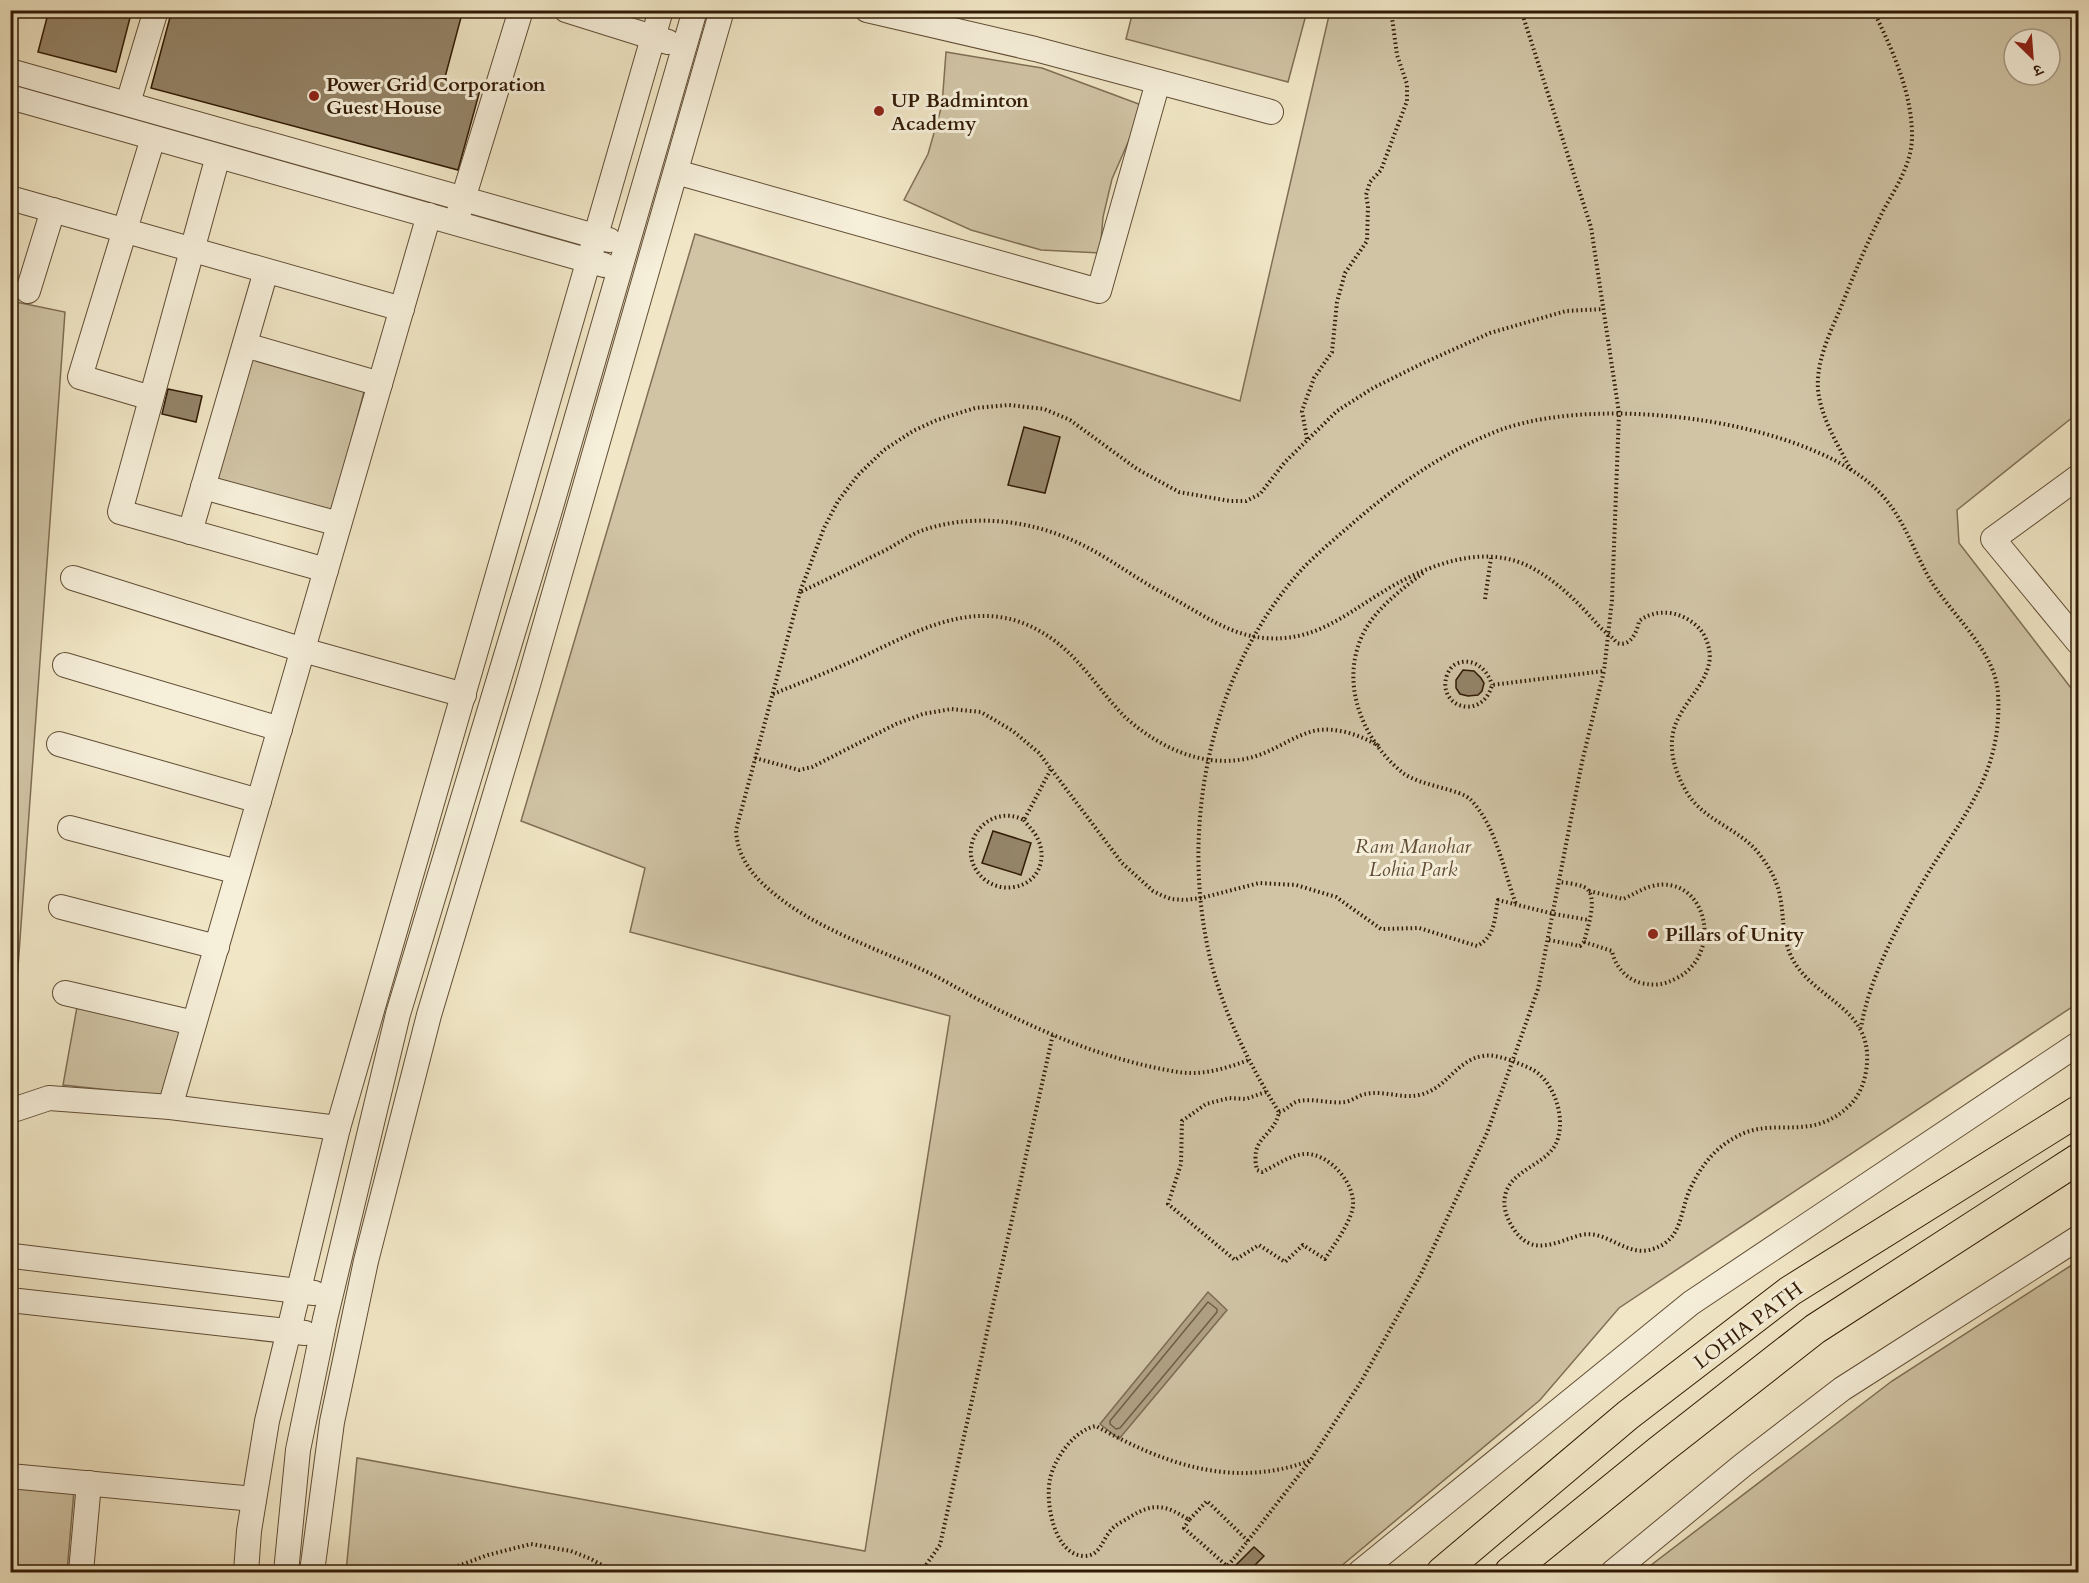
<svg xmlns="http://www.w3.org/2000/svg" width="2089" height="1583" viewBox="0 0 2089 1583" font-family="Cardo,'Noto Serif Devanagari',serif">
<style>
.green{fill:#d0c4a5;stroke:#806f55;stroke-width:1.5;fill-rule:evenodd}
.water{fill:#b0a184;stroke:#7d6b51;stroke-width:1.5}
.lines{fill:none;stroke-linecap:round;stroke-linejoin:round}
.shore{stroke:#705e44;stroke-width:1.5}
.building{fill:#958569;stroke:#311a05;stroke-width:1.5}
.minor-casing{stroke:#614d35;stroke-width:26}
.major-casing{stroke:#311a05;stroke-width:32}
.path{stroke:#311a05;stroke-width:4;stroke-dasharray:1.5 3;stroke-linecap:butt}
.minor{stroke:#f6efda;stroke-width:24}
.major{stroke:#f1e7c6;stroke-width:30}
.poi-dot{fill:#8f2418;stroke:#f6efda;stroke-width:2}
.labels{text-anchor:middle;stroke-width:6;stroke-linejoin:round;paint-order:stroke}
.poi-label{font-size:20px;font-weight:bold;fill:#311a05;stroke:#f6efda;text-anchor:start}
.park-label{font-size:20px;font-style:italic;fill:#614d35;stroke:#f6efda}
.street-label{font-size:20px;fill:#311a05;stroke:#f6efda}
</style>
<rect width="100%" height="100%" fill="#f1e7c6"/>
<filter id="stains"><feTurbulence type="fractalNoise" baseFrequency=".00333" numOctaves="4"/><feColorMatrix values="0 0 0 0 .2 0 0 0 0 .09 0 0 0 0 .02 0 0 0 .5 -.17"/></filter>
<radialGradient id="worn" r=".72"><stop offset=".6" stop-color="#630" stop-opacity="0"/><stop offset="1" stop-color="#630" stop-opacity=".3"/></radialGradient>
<g class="green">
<path d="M1133,11v-1l174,1 -19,71 -162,-43z"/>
<path d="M1330,11h748v402l-121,97 2,33 119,154v306l-459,305 -79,92 -206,172h-988l11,-114 508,93 85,-535 -320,-84 15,-64 -124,-47 174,-587 545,167zM2014,39h36v36h-36z"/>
<path d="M946,52l96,16 102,38 -32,73 -9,38 -3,36 -59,-3 -70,-20 -67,-30 24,-46 14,-49z"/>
<path d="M11,301l54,11 -54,753 -1,-764z"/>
<path d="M250,358l115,30 -32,122 -116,-30z"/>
<path d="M77,1007l106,23 -19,66 -101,-11z"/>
<path d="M2078,1261v311h-436l250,-191z"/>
<path d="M10,1486l64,5 -7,81h-56z"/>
</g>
<path class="water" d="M1208,1292l19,18 -108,129 -19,-15z"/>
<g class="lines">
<path class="shore" d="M1208,1302l9,7v3l-97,116 -4,1 -6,-5v-3z"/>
</g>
<g class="building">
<path d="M49,10l24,5 1,-5h58l-16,62 -78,-20z"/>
<path d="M172,10h291l-19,71 36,9 -22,80 -307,-82z"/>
<path d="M168,389l34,7 -6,26 -34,-8z"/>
<path d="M1024,427l36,10 -15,56 -37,-8z"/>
<path d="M1463,670l11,1 7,7 3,5 -2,8 -4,4 -10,1 -8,-2 -4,-6v-8z"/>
<path d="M993,831l38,12 -10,32 -39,-12z"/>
<path d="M1254,1547l10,9 -16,16h-19z"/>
</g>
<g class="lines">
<defs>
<g id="minor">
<path d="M566,10l102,32"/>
<path d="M867,10l168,39 236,63"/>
<path d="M10,71l599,169"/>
<path d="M10,97l594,168"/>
<path d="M128,103l28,-93"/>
<path d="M218,156l-98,356 206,58"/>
<path d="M676,172l423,119 59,-209"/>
<path d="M10,198l392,111"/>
<path d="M459,212l62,-202"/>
<path d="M28,291l25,-81"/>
<path d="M245,345l135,39"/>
<path d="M151,398l-71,-21 73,-239"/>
<path d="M2078,477l-85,62 85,103"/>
<path d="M203,487l136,37"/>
<path d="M190,532l76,-261"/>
<path d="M73,578l230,72 161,45"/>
<path d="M65,665l215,64"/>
<path d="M59,744l200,57"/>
<path d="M70,828l168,44"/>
<path d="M61,907l156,40"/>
<path d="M65,993l129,30"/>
<path d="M170,1107l259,-892"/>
<path d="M10,1111l39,-13 121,9 168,21"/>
<path d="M13,1256l301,37"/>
<path d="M10,1300l295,33"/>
<path d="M10,1476l244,23"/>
<path d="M81,1572l8,-89"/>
<path d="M246,1572l3,-41 18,-110 71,-293 323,-1118"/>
<path d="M286,1572l12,-122 27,-131 73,-305 152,-504 145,-500"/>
<path d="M312,1572l20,-150 34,-161 63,-246 98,-327 195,-678"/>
<path d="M1360,1572l331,-269 387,-259"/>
<path d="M1613,1572l130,-107 99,-76 236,-151"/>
</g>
<g id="major">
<path d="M1442,1572l186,-157 162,-124 288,-180"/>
<path d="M1510,1572l149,-121 156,-122 263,-170"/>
</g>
</defs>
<use href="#minor" class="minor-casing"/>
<use href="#major" class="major-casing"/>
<g class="path">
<path d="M1521,10l70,217 28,186 -7,187 -8,71"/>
<path d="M1307,439l-5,-28 12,-33 18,-26 5,-50 8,-29 22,-32 1,-35 -2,-11 4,-13 11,-12 26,-69v-17l-10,-29 -6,-45"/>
<path d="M1851,470c-13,-25 -30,-52 -33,-80 -2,-29 12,-57 23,-83 13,-33 26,-64 42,-96 13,-24 29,-47 29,-75 0,-44 -20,-87 -39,-126"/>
<path d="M1423,573c-21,16 -45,34 -58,57 -27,50 -4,109 38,143 17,13 58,16 68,27 26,28 32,69 45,104"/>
<path d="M800,592l-64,238c1,21 10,37 25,52 45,44 108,63 164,89 19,9 37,20 56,30 62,32 128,60 197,71 24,4 49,-4 71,-12"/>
<path d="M1485,599l6,-41"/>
<path d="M773,694c30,-12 60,-24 89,-37 65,-31 126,-66 193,-16 27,20 47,53 71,77 35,31 81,52 127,39 21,-6 39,-20 60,-26 22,-5 47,4 66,15"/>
<path d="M755,758l44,12 13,-3 84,-43 27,-10 28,-5 30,3 32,19 26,22 83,110 31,28 8,4 10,4 14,1 16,-2 58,-15 37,2 40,12 45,32 38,-1 58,18c19,-10 17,-27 21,-46l56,14 35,6"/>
<path d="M1024,820c3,5 8,9 11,14 14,21 5,49 -21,53 -11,2 -21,-1 -30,-8 -33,-29 2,-78 40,-59l27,-51"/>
<path d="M1549,940l31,6 4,-4c3,-13 16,-48 0,-55 -7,-3 -17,-4 -24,-5"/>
<path d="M1584,942l28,9c3,15 14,28 29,32 14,3 23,2 36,-5 48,-25 29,-105 -25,-92 -11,3 -19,9 -29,13l-34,-8"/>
<path d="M1266,1092l-20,7 -17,-1 -23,6 -24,17 -1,43 -13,40 67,56 24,-15 26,17 18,-17 22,14c10,-16 22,-31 27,-48 7,-25 -23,-59 -48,-57 -14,1 -29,12 -42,18l-5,-2c-8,-34 17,-32 22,-58 -29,-46 -55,-98 -68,-150 -33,-134 -1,-294 94,-396 15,-15 32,-29 48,-43 44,-38 92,-72 147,-93 58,-21 140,-19 200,-10 55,8 137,30 177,70 25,24 35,57 51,86 21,37 67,73 70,117 5,84 -38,125 -77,192 -24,41 -53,97 -60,143"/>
<path d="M1279,1112c8,-2 12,-9 20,-11 14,-3 31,3 46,1 7,-1 14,-7 21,-8 17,-4 36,5 53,1 28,-6 37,-35 64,-39 10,-2 20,2 30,5 8,4 20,7 27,14 16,15 24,42 18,63 -7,26 -43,29 -52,54 -4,13 0,25 7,36 19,30 42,14 68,7 26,-6 45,23 72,14 31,-10 26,-38 38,-62 10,-21 24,-39 45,-50 38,-22 74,7 114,-32 11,-11 16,-27 17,-42 4,-57 -56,-64 -76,-107 -9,-20 -7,-39 -11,-60 -3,-15 -10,-28 -20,-41 -20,-27 -56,-33 -74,-64 -10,-17 -17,-38 -13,-58 7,-35 51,-57 32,-96 -5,-11 -18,-20 -30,-23 -13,-3 -25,-1 -36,7 -2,11 -8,26 -22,22 -7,-9 -13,-11 -19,-18 -21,-24 -45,-48 -74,-61 -47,-20 -103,4 -143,29 -39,24 -68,49 -116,45 -38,-3 -67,-27 -100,-44 -31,-16 -59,-39 -91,-53 -47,-22 -107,-28 -156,-9 -11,5 -21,12 -32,18 -29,14 -57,29 -86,42l24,-64 14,-27 20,-26 26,-25 29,-19 24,-11 38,-12 34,-3 35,4 26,11 67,49 42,23 51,9h16l14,-7 25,-32 52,-51 36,-23 46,-23 71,-32 76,-22 37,-2"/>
<path d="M1189,1520l-5,8 43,38"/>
<path d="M1248,1541l-41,-40 -18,19c-23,-15 -35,-18 -59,-3 -6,4 -14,7 -19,13 -9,10 -11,27 -28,26 -29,-2 -38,-54 -33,-77 4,-20 24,-49 46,-53 68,38 137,63 213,35"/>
<path d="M441,1572l47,-17 43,-11 40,7 20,8 18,10 25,3"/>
<path d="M673,1572l5,-3 6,3"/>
<path d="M921,1572l19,-27 113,-511"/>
<path d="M1222,1572l14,-16 74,-95 52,-81 60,-108 65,-139 51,-144 44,-227 22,-91 -112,14c-10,37 -56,22 -45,-10 2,-5 5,-9 9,-11 17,-8 32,6 36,21"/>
</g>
<use href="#minor" class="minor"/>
<use href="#major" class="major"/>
</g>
<g class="poi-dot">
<circle cx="314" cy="96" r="6"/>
<circle cx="879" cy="111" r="6"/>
<circle cx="1653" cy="934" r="6"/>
</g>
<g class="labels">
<g class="poi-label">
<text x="326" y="91">Power Grid Corporation<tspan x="326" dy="23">Guest House</tspan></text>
<text x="891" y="107">UP Badminton<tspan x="891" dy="23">Academy</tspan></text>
<text x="1665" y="941">Pillars of Unity</text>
</g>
<g class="park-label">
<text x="1413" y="853">Ram Manohar<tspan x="1413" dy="23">Lohia Park</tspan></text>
</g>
<g class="street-label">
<text transform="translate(1748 1325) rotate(-37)" y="7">LOHIA PATH</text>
</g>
</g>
<rect width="2089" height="1583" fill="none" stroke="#f1e7c6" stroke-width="36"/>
<rect x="12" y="12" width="2065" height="1559" fill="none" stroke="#311a05" stroke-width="3"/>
<rect x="18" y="18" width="2053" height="1547" fill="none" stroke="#311a05" stroke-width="1.5"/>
<g transform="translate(2032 57) rotate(155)"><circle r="28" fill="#f6efda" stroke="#a79a85" stroke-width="1.5"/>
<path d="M0-4.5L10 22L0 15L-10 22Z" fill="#8f2418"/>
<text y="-9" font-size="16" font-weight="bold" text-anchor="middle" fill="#311a05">उ</text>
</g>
<rect width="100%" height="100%" filter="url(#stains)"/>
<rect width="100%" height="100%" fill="url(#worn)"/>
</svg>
